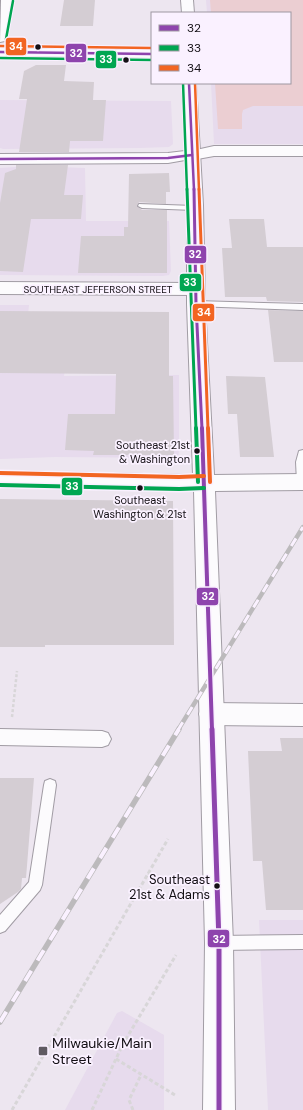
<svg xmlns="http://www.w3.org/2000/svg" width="303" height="1110" viewBox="0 0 303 1110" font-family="'DM Sans',sans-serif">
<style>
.built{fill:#e7dbed}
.green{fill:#ebced2}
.building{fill:#d4cdd3}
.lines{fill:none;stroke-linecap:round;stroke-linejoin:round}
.service-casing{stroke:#a19ca4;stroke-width:2}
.pedestrian-casing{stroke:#a19ca4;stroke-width:2}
.minor-casing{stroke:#a19ca4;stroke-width:2}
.tertiary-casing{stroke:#a19ca4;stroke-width:2}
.path-far1{stroke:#d8d6d8;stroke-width:2.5;stroke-dasharray:3 2;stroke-linecap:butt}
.path{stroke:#d8d6d8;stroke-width:3;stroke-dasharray:4 2.5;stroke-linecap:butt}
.service{fill:#fcfbfd;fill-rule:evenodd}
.pedestrian{fill:#fcfbfd;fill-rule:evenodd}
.minor{fill:#fcfbfd;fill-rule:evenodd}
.tertiary{fill:#fcfbfd;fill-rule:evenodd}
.rail-far1-casing{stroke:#bcbabc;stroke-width:4.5}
.rail-casing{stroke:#bcbabc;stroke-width:5.5}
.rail-far1{stroke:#faf1ff;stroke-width:3;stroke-dasharray:9;stroke-linecap:butt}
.rail{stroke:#faf1ff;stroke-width:4;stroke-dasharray:12;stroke-linecap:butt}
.bus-1-far3-casing{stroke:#faf1ff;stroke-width:4.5}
.bus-1-far2-casing{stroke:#faf1ff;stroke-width:5.5}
.bus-1-far1-casing{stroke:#faf1ff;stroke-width:7}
.bus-1-casing{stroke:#faf1ff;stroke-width:8}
.bus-2-far2-casing{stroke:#faf1ff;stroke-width:4.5}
.bus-2-far1-casing{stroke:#faf1ff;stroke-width:5.5}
.bus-2-casing{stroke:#faf1ff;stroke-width:7}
.bus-3-far2-casing{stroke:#faf1ff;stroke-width:4.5}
.bus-3-far1-casing{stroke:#faf1ff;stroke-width:5.5}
.bus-3-casing{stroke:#faf1ff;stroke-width:7}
.bus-1-far3{stroke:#8e44ad;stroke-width:2.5}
.bus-1-far2{stroke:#8e44ad;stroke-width:3}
.bus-1-far1{stroke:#8e44ad;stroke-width:4}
.bus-1{stroke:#8e44ad;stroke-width:5}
.bus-2-far2{stroke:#00a651;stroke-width:2.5}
.bus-2-far1{stroke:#00a651;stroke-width:3}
.bus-2{stroke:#00a651;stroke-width:4}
.bus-3-far2{stroke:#f26522;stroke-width:2.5}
.bus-3-far1{stroke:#f26522;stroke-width:3}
.bus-3{stroke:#f26522;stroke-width:4}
.bus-dot{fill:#130f14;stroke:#faf1ff;stroke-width:1.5}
.poi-dot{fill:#5f5a61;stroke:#faf1ff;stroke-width:1.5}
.labels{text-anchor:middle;stroke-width:3.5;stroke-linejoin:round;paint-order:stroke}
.far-street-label{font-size:10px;fill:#130f14;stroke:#faf1ff}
.bus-label{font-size:11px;fill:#130f14;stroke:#faf1ff;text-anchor:end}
.near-bus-label{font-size:13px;fill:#130f14;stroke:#faf1ff;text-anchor:end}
.near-poi-label{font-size:14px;fill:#130f14;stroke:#faf1ff;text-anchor:start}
.line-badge{stroke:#faf1ff;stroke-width:1.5}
.badge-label{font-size:11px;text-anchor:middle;font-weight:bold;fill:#fff}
</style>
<rect width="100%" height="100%" fill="#ede6f0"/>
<g class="built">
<path d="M206,0h97v144h-89l-3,-61h79v-70h-83z"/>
<path d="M0,100l171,1 2,43 -4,3 -29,1 -137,1 -3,-1z"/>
<path d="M30,166l55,2 1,53h83l2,50 -2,4 -6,1 -163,-1v-107z"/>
<path d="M0,305h29l-4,39 44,1 -5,31 115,-1v75l-1,8 -123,-1 -55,2z"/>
<path d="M259,920h44v190h-35z"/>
<path d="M122,1011l42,24v75h-99l52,-97z"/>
</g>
<path class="green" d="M210,0h93v106h-50l-10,4 -1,4v15h-24l-3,-46h75v-70h-79z"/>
<g class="building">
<path d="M64,0h31l-2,26h-33z"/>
<path d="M36,65h30l-2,16 30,1 -1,18h13l-3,41h-33l-1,11h-50l8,-53h-8l5,-28z"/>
<path d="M16,165h52l-4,30h19l-2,24h-50l-8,53 -23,-1v-68l5,-30 11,-4z"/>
<path d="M169,173l1,19h-4v12l-27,-2 -2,4 5,4h25v63h-89l3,-37h43v-9h4l1,-53z"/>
<path d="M229,219h35l3,28h36v55l-36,-1 -1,-4h-41l-3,-49h10z"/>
<path d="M268,310l35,1v51h-29z"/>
<path d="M0,311l169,1v64h4l1,79h-81l1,-4 -29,-1 3,-36h47l1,-40 -116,-1z"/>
<path d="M226,376l39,1 9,80h-34l-3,-43h-9z"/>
<path d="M0,499l173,2 1,144h-129v2h-45z"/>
<path d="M280,738h23v172h-37l-4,-49h-9l-5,-110h34z"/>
<path d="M0,778h34l-8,100h-4l-1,11 -3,3 -18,12z"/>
</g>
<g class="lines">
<defs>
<g id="service">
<path d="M139,204l55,2 4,2 -4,2 -52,-2 -4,-2z"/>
<path d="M196,301l107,3v6l-110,-4 -1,-2 1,-2z"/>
<path d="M303,450v36l-5,-1 -1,-3 -1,-20 3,-11z"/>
<path d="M50,779l5,2 1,4 -14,100 -2,5 -35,41 -5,2v-18l29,-33 15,-97 1,-4z"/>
<path d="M303,935v14l-84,1 -5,-2 -2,-5 2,-5 5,-2z"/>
</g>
<path id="pedestrian" d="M0,729l102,2 6,2 3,6 -3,6 -6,2 -102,-2z"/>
<g id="minor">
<path d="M0,48l152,2v8l-152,-2z"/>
<path d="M214,146h89v10h-89l-22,4 -5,-2 -3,-3 3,-3z"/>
<path d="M0,282l195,1 6,2 3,4 -3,4 -6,2 -195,-1z"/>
<path d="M211,703l92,1v22l-92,-1 -9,-3 -3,-8 3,-8z"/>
</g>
<g id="tertiary">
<path d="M1,0h12l-6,38 -2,3 -5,1z"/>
<path d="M181,0h12l1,13h-12z"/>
<path d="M182,83h14l7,122 2,99 9,171 89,-1v16l-88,1 18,452 2,167h-32l2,-167 -11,-452 -194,-4v-16l193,4 -6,-171v-99l-2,-45 -17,3 -168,1v-10l168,-1 17,-2z"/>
</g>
</defs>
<use href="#service" class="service-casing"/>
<use href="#pedestrian" class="pedestrian-casing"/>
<use href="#minor" class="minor-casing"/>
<use href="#tertiary" class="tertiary-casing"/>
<path class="path-far1" d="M12,717l5,-46"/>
<g class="path">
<path d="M148,873l8,4"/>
<path d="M116,1059l59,36"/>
<path d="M12,1110l156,-271"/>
<path d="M92,1110l31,-66 53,-89"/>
<path d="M133,1110l-4,-10 12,-25"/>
</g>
<use href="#service" class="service"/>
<use href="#pedestrian" class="pedestrian"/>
<use href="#minor" class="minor"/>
<use href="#tertiary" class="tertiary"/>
<defs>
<path id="rail-far1" d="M178,730l125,-203"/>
<path id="rail" d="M0,1022l179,-293"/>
</defs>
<use href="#rail-far1" class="rail-far1-casing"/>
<use href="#rail" class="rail-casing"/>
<use href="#rail-far1" class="rail-far1"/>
<use href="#rail" class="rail"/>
<defs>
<g id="bus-1-far3">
<path d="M0,52l152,2"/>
<path d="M189,83l5,107"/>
<path d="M0,159l168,-1 24,-3"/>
</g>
<path id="bus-1-far2" d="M194,189l2,115 6,125"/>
<path id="bus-1-far1" d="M202,428l10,302"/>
<path id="bus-1" d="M212,729l7,214v167"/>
<g id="bus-2-far2">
<path d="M6,39l7,-38"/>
<path d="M0,58l152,2"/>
<path d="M183,83l4,107"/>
</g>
<path id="bus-2-far1" d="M187,189l9,240"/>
<g id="bus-2">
<path d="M196,428l2,54"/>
<path d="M0,485l179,4 25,-1"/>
</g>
<g id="bus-3-far2">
<path d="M0,46l152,2"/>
<path d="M195,83l4,107"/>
</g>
<path id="bus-3-far1" d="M199,189l9,240"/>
<g id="bus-3">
<path d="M208,428l2,54"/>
<path d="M0,473l179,4 25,-1"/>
</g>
</defs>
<use href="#bus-1-far3" class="bus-1-far3-casing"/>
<use href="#bus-1-far2" class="bus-1-far2-casing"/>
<use href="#bus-1-far1" class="bus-1-far1-casing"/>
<use href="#bus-1" class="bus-1-casing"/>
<use href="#bus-2-far2" class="bus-2-far2-casing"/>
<use href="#bus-2-far1" class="bus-2-far1-casing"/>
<use href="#bus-2" class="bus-2-casing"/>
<use href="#bus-3-far2" class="bus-3-far2-casing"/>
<use href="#bus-3-far1" class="bus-3-far1-casing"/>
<use href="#bus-3" class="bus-3-casing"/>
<use href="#bus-1-far3" class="bus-1-far3"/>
<use href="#bus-1-far2" class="bus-1-far2"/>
<use href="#bus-1-far1" class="bus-1-far1"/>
<use href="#bus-1" class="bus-1"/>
<use href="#bus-2-far2" class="bus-2-far2"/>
<use href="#bus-2-far1" class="bus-2-far1"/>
<use href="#bus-2" class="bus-2"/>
<use href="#bus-3-far2" class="bus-3-far2"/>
<use href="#bus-3-far1" class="bus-3-far1"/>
<use href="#bus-3" class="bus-3"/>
</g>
<g class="bus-dot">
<circle cx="38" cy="47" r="3.5"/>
<circle cx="126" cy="60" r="3.5"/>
<circle cx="197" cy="451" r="3.5"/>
<circle cx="140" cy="488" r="3.5"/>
<circle cx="217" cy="886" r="3.5"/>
</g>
<rect class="poi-dot" x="38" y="1046" width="10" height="10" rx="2"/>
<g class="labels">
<g class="far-street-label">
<text x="98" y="293">SOUTHEAST JEFFERSON STREET</text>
</g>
<g class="bus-label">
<text x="190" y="449">Southeast 21st<tspan x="190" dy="14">&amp; Washington</tspan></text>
<text x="140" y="504" text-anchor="middle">Southeast<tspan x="140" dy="14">Washington &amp; 21st</tspan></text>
</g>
<g class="near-bus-label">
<text x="210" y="884">Southeast<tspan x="210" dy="15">21st &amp; Adams</tspan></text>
</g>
<g class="near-poi-label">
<text x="52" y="1048">Milwaukie/Main<tspan x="52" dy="16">Street</tspan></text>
</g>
</g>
<g class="line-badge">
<rect x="5" y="37" width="22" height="19" rx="4" fill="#f26522"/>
<rect x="65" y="43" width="22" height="20" rx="4" fill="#8e44ad"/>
<rect x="95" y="50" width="22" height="19" rx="4" fill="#00a651"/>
<rect x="184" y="245" width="23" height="19" rx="4" fill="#8e44ad"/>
<rect x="179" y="273" width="23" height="19" rx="4" fill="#00a651"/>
<rect x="192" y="303" width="23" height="19" rx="4" fill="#f26522"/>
<rect x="61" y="477" width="22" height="19" rx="4" fill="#00a651"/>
<rect x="196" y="587" width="23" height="19" rx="4" fill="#8e44ad"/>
<rect x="207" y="929" width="23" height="19" rx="4" fill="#8e44ad"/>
</g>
<g class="badge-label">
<text x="16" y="50">34</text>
<text x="76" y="57">32</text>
<text x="106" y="63">33</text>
<text x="195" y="258">32</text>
<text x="190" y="286">33</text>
<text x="204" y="316">34</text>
<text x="72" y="490">33</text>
<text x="208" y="600">32</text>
<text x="219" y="943">32</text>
</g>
<rect x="151" y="12" width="140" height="72" fill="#faf1ff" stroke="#9e97a1"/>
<rect x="159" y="25" width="20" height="6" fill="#8e44ad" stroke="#9e97a1"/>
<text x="187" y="32" font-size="12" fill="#130f14">32</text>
<rect x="159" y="45" width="20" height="6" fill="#00a651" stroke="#9e97a1"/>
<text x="187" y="52" font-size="12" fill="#130f14">33</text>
<rect x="159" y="65" width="20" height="6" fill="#f26522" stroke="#9e97a1"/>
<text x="187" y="72" font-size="12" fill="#130f14">34</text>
</svg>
